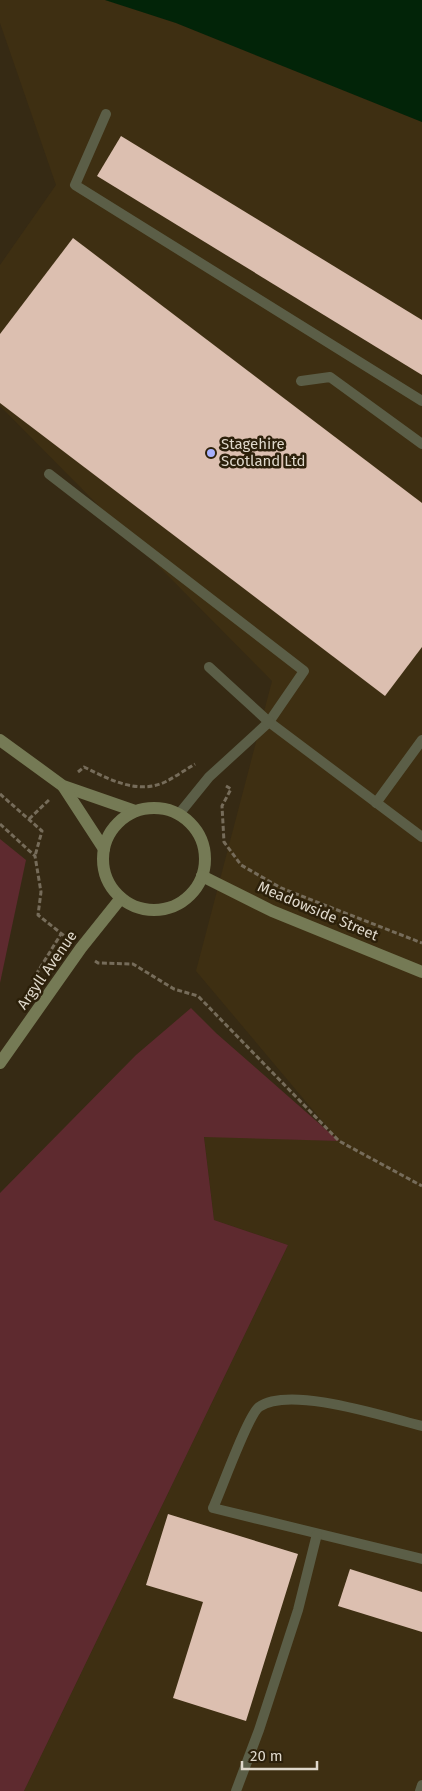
<svg xmlns="http://www.w3.org/2000/svg" width="422" height="1791" viewBox="0 0 422 1791" font-family="'Fira Sans',sans-serif">
<style>
.built{fill:#3e2f12}
.green{fill:#5e2a2f}
.water{fill:#022408}
.building{fill:#dcbfb0}
.lines{fill:none;stroke-linecap:round;stroke-linejoin:round}
.path{stroke:#766c5a;stroke-width:3;stroke-dasharray:5 2.5;stroke-linecap:butt}
.lane{stroke:#5b5e47;stroke-width:10}
.secondary{stroke:#757a55;stroke-width:12}
.poi-dot{fill:#a7b0fc;stroke:#2c200a;stroke-width:2}
.labels{text-anchor:middle;stroke-width:5;stroke-linejoin:round;paint-order:stroke}
.poi-label{font-size:15px;fill:#dfd8cb;stroke:#2c200a;text-anchor:start}
.street-label{font-size:15px;fill:#dfd8cb;stroke:#2c200a}
</style>
<rect width="100%" height="100%" fill="#362a14"/>
<path class="built" d="M0,0h105l71,23 246,99v1669h-398l264,-546 -74,-25 -10,-84 135,5 -143,-170 76,-290 -272,-275v-141l56,-80 -56,-162z"/>
<g class="green">
<path d="M0,839l26,21 -26,123z"/>
<path d="M191,1008l25,25 123,108 -135,-4 10,83 74,25 -264,546h-24v-598l136,-138z"/>
</g>
<path class="water" d="M105,0h317v122l-246,-99z"/>
<g class="building">
<path d="M121,136l301,184v55l-325,-199z"/>
<path d="M73,238l349,265v144l-37,49 -385,-293v-69z"/>
<path d="M168,1514l130,40 -52,167 -73,-23 30,-96 -57,-17z"/>
<path d="M350,1569l72,23v40l-84,-26z"/>
</g>
<g class="lines">
<g class="path">
<path d="M78,772l6,-5c25,12 53,28 81,15 10,-5 20,-12 30,-18"/>
<path d="M226,786l5,3 -9,17 2,36 17,23 40,23 141,55"/>
<path d="M0,794l42,37 -7,25"/>
<path d="M29,819l21,-20"/>
<path d="M0,824l35,32 6,36 -3,23 29,23"/>
<path d="M95,961l3,2 35,1 41,25 24,7 141,145 83,45"/>
<path d="M32,981l29,-47"/>
</g>
<g class="lane">
<path d="M106,114l-31,71 347,216"/>
<path d="M301,381l29,-4 92,67"/>
<path d="M49,474l255,197 -35,51 -60,55 -30,37"/>
<path d="M209,667l60,55 153,115"/>
<path d="M376,803l46,-63"/>
<path d="M422,1426c-36,-9 -133,-41 -163,-19 -11,8 -38,84 -46,101l209,51"/>
<path d="M236,1791l23,-61 39,-120 19,-76"/>
<path d="M420,1791l2,-6"/>
</g>
<g class="secondary">
<path d="M0,740l63,46 72,25"/>
<path d="M63,786l41,63"/>
<circle cx="154" cy="859" r="51"/>
<path d="M202,876l70,35 150,61"/>
<path d="M0,1063l81,-115 40,-50"/>
</g>
</g>
<circle class="poi-dot" cx="211" cy="453" r="5"/>
<g class="labels">
<g class="poi-label">
<text x="221" y="449">Stagehire<tspan x="221" dy="17">Scotland Ltd</tspan></text>
</g>
<g class="street-label">
<text transform="translate(318 911) rotate(23)" y="5">Meadowside Street</text>
<text transform="translate(47 970) rotate(-55)" y="5">Argyll Avenue</text>
</g>
</g>
<path d="M242 1761v8h75v-8" fill="none" stroke="#dfd8cb" stroke-width="2.5"/>
<text x="250" y="1761" font-size="15" fill="#dfd8cb" stroke="#2c200a" stroke-width="4" paint-order="stroke">20 m</text>
</svg>
